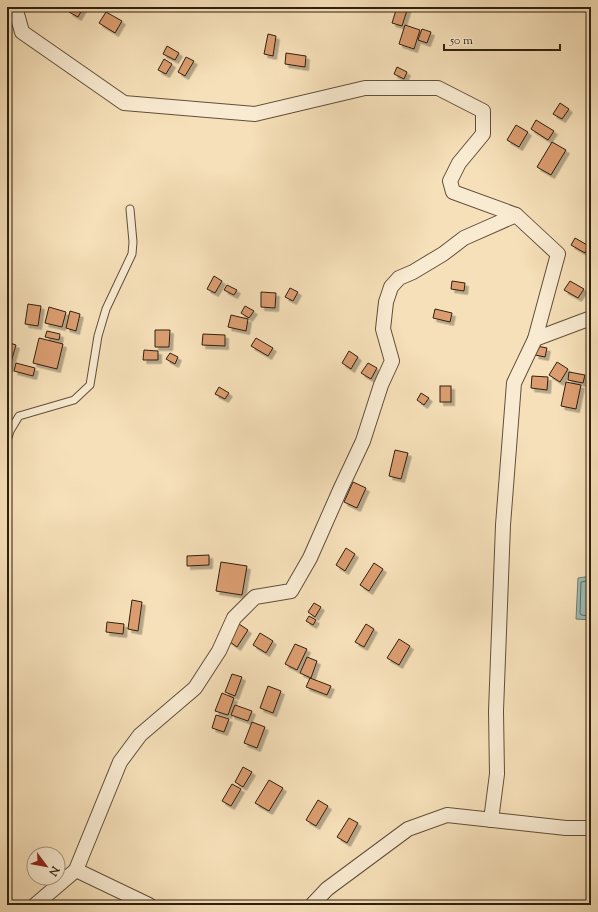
<svg xmlns="http://www.w3.org/2000/svg" width="598" height="912" viewBox="0 0 598 912" font-family="'Sorts Mill Goudy',serif">
<style>
.water{fill:#9dbcb5;stroke:#717d73}
.lines{fill:none;stroke-linecap:round;stroke-linejoin:round}
.shore{stroke:#666e62;stroke-width:1}
.building{fill:#dc9e71;stroke:#2f1f0f;filter:url(#shadow)}
.lane-casing{stroke:#614f3a;stroke-width:9}
.street-casing{stroke:#614f3a;stroke-width:16}
.lane{stroke:#f9ebd2;stroke-width:7}
.street{stroke:#f9ebd2;stroke-width:14}
</style>
<defs>
<filter id="shadow"><feDropShadow dx="3.5" dy="3.5" stdDeviation="0" flood-color="#0004"/></filter>
</defs>
<rect width="100%" height="100%" fill="#f6e0b9"/>
<filter id="stains"><feTurbulence type="fractalNoise" baseFrequency=".005" numOctaves="4"/><feColorMatrix values="0 0 0 0 .2 0 0 0 0 .09 0 0 0 0 .02 0 0 0 .5 -.17"/></filter>
<radialGradient id="worn" r=".72"><stop offset=".6" stop-color="#630" stop-opacity="0"/><stop offset="1" stop-color="#630" stop-opacity=".3"/></radialGradient>
<path class="water" d="M591,576v44l-15,-1 2,-41z"/>
<g class="lines">
<path class="shore" d="M591,580l-10,2 -1,31 1,2 10,1"/>
</g>
<g class="building">
<path d="M72,7l11,1 -5,9 -9,-5z"/>
<path d="M397,7h11l-6,19 -10,-3z"/>
<path d="M106,12l16,9 -7,12 -16,-10z"/>
<path d="M405,25l15,5 -6,19 -15,-5z"/>
<path d="M422,29l9,3 -4,11 -9,-3z"/>
<path d="M268,34l8,2 -3,20 -9,-2z"/>
<path d="M167,46l12,7 -4,7 -12,-6z"/>
<path d="M286,53l20,3 -1,11 -20,-3z"/>
<path d="M186,57l8,4 -9,15 -7,-4z"/>
<path d="M164,59l8,5 -6,10 -8,-4z"/>
<path d="M397,67l10,5 -3,7 -10,-5z"/>
<path d="M560,103l9,6 -7,10 -9,-5z"/>
<path d="M536,120l18,11 -6,9 -17,-11z"/>
<path d="M516,125l12,7 -9,15 -12,-7z"/>
<path d="M552,142l14,8 -15,25 -14,-8z"/>
<path d="M575,238l14,8 -4,7 -14,-8z"/>
<path d="M214,276l8,5 -7,12 -8,-4z"/>
<path d="M452,281l13,2 -1,8 -13,-2z"/>
<path d="M570,281l14,8 -6,9 -14,-8z"/>
<path d="M227,285l10,5 -3,5 -10,-5z"/>
<path d="M290,288l8,4 -5,9 -8,-4z"/>
<path d="M261,292l15,1 -1,15 -14,-1z"/>
<path d="M28,304l13,2 -3,20 -13,-2z"/>
<path d="M245,306l9,5 -5,7 -8,-5z"/>
<path d="M49,307l17,5 -4,15 -17,-4z"/>
<path d="M435,309l17,4 -2,9 -17,-4z"/>
<path d="M70,311l10,3 -4,17 -10,-3z"/>
<path d="M231,315l17,4 -2,12 -18,-4z"/>
<path d="M155,330h15l-1,17h-14z"/>
<path d="M47,331l13,3 -1,6 -14,-3z"/>
<path d="M203,334l22,1v11l-23,-1z"/>
<path d="M39,338l24,6 -6,25 -24,-6z"/>
<path d="M256,338l17,10 -5,8 -17,-10z"/>
<path d="M7,342l9,3 -7,24h-2z"/>
<path d="M537,346l10,2 -2,9 -10,-2z"/>
<path d="M144,350l14,1v9h-15z"/>
<path d="M349,351l9,6 -7,12 -9,-6z"/>
<path d="M170,353l8,4 -3,7 -9,-5z"/>
<path d="M557,362l11,7 -8,13 -11,-7z"/>
<path d="M16,363l19,5 -2,8 -19,-5z"/>
<path d="M368,363l9,5 -6,11 -10,-6z"/>
<path d="M569,372l16,3 -2,8 -15,-3z"/>
<path d="M532,376l16,1 -1,13 -16,-2z"/>
<path d="M566,382l15,3 -5,24 -15,-3z"/>
<rect x="440" y="386" width="11" height="16"/>
<path d="M219,387l10,6 -4,6 -10,-5z"/>
<path d="M421,393l8,5 -5,7 -7,-5z"/>
<path d="M395,450l13,3 -7,26 -12,-3z"/>
<path d="M353,482l13,6 -9,20 -13,-6z"/>
<path d="M346,548l9,6 -10,17 -9,-6z"/>
<path d="M209,555v10l-22,1v-10z"/>
<path d="M221,562l26,4 -5,29 -26,-4z"/>
<path d="M374,563l9,6 -14,22 -9,-6z"/>
<path d="M132,600l10,2 -4,29 -10,-2z"/>
<path d="M314,603l7,4 -6,10 -7,-5z"/>
<path d="M309,616l7,4 -3,5 -7,-4z"/>
<path d="M107,622l17,2 -1,10 -17,-2z"/>
<path d="M236,622l12,8 -11,17 -11,-8z"/>
<path d="M366,624l8,5 -10,18 -9,-5z"/>
<path d="M260,633l13,8 -7,12 -13,-8z"/>
<path d="M399,639l11,7 -11,19 -12,-7z"/>
<path d="M295,644l12,5 -10,21 -12,-6z"/>
<path d="M307,657l10,4 -6,17 -11,-5z"/>
<path d="M232,674l10,3 -7,19 -10,-4z"/>
<path d="M310,678l21,8 -4,9 -21,-8z"/>
<path d="M268,686l13,5 -8,22 -13,-5z"/>
<path d="M222,693l12,5 -6,17 -13,-4z"/>
<path d="M235,705l17,6 -4,10 -17,-6z"/>
<path d="M216,715l13,4 -5,13 -12,-4z"/>
<path d="M252,722l13,5 -8,21 -13,-5z"/>
<path d="M243,767l9,5 -9,15 -8,-5z"/>
<path d="M269,780l14,8 -14,23 -14,-8z"/>
<path d="M232,784l9,5 -10,17 -9,-5z"/>
<path d="M318,800l10,6 -12,20 -10,-6z"/>
<path d="M349,818l9,5 -11,20 -10,-6z"/>
</g>
<g class="lines">
<defs>
<path id="lane" d="M7,441l3,-10 9,-15 55,-16 16,-15 8,-49 8,-27 26,-55 1,-12 -3,-33"/>
<g id="street">
<path d="M15,7l7,25 102,71 131,11 110,-26h73l45,23v23l-24,29 -9,18 3,11 63,23 42,39 -23,85 56,-21"/>
<path d="M491,820l6,-46 -1,-63 7,-186 11,-142 21,-44"/>
<path d="M76,870l73,35"/>
<path d="M35,905l41,-35 44,-108 20,-27 55,-47 24,-37 15,-33 21,-21 36,-6 19,-33 30,-68 23,-49 18,-56 11,-24 -9,-32 3,-27 5,-15 8,-9 14,-6 30,-18 21,-16 52,-23"/>
<path d="M312,905l15,-16 81,-60 39,-14 119,13h25"/>
</g>
</defs>
<use href="#lane" class="lane-casing"/>
<use href="#street" class="street-casing"/>
<use href="#lane" class="lane"/>
<use href="#street" class="street"/>
</g>
<rect width="598" height="912" fill="none" stroke="#f6e0b9" stroke-width="24"/>
<rect x="8" y="8" width="582" height="896" fill="none" stroke="#2f1f0f" stroke-width="2"/>
<rect x="12" y="12" width="574" height="888" fill="none" stroke="#2f1f0f"/>
<g transform="translate(46 866) rotate(122)"><circle r="19" fill="#f9ebd2" stroke="#a89984"/>
<path d="M0-3L7 15L0 10L-7 15Z" fill="#8f2418"/>
<text y="-6" font-size="11" font-weight="bold" text-anchor="middle" fill="#2f1f0f">N</text>
</g>
<path d="M444 44v6h116v-6" fill="none" stroke="#2f1f0f" stroke-width="2"/>
<text x="450" y="44" font-size="12" fill="#2f1f0f" stroke="#f9ebd2" stroke-width="3" paint-order="stroke">50 m</text>
<rect width="100%" height="100%" filter="url(#stains)"/>
<rect width="100%" height="100%" fill="url(#worn)"/>
</svg>
